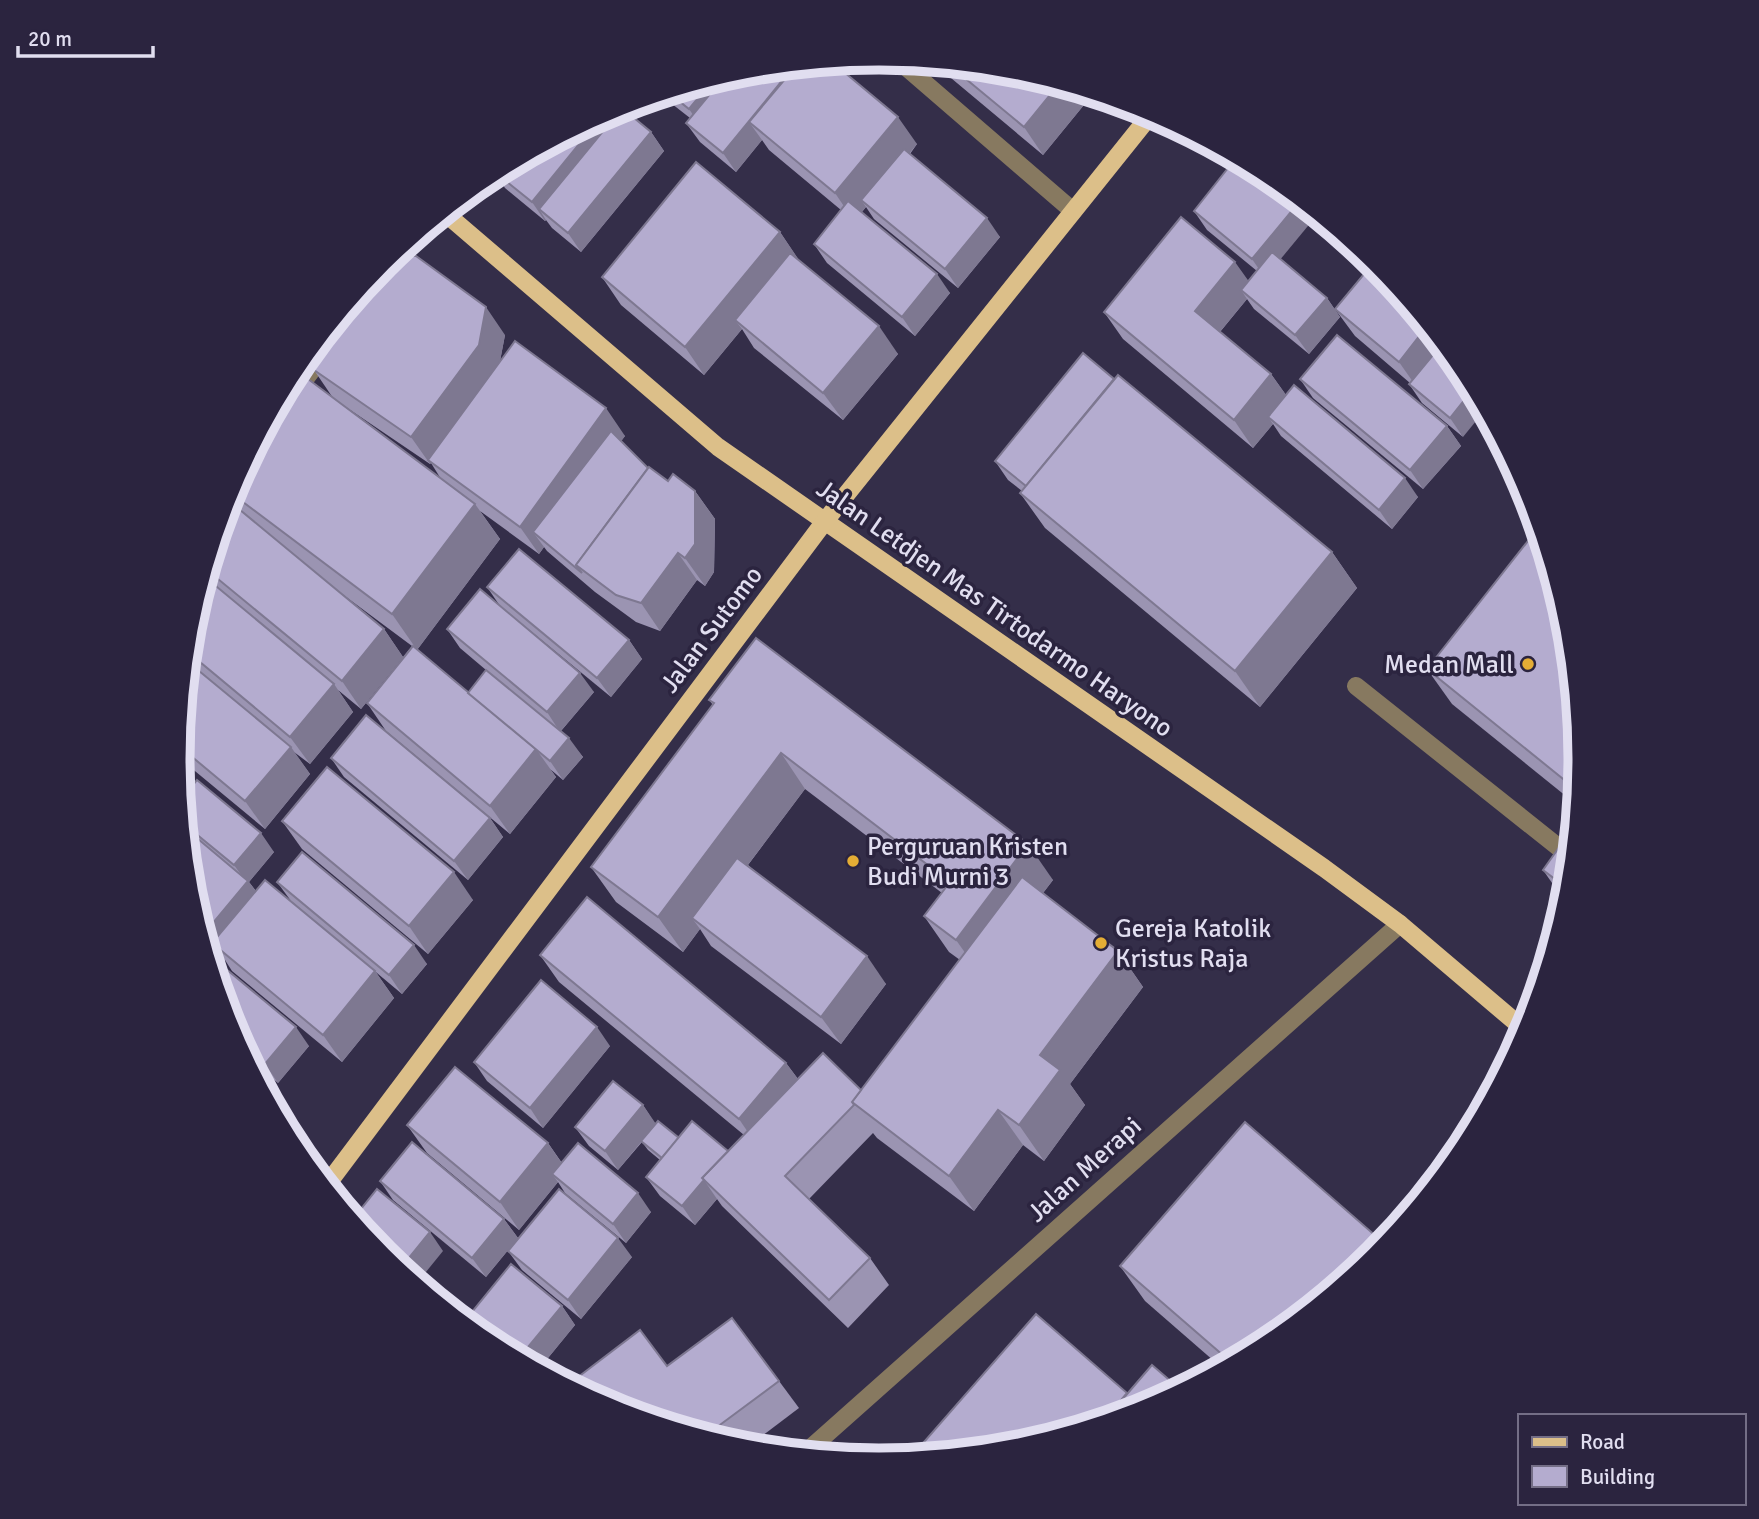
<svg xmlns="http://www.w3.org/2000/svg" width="1759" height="1519" viewBox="0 0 1759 1519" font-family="Signika,sans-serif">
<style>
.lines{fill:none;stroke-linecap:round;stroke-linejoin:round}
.minor{stroke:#877960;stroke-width:18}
.major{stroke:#dcbf89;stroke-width:18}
.wall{fill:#9b94b2;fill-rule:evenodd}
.shaded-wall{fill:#7e7891}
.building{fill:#b4accf;stroke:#7e7891;stroke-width:2}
.poi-dot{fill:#e4ad35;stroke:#2b243f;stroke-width:2.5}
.labels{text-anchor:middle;stroke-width:7;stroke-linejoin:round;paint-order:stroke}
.street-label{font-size:26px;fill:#e1def0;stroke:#2b243f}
.poi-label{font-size:26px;fill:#e1def0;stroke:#2b243f;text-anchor:start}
.rim{fill:none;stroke:#e1def0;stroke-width:9}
</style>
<rect width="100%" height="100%" fill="#342e49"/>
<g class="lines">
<g class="minor">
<path d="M898,60l175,151"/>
<path d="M386,274l28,-36"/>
<path d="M292,396l53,-69"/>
<path d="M1356,686l216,172"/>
<path d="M804,1454l596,-530"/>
</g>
<g class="major">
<path d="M445,213l273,234 606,421 76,56 126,107"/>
<path d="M326,1186l499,-665 327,-408"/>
</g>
</g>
<g class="wall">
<path d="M922,62l95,9 65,20 6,9 -45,55 -98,-82 -5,-7 -5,6z"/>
<path d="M743,71l174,73 -7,10 90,83 -42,51 -84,-69 -8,-12 -4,5 88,81 -35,43 -88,-73 -13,-19 27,-34 -72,-60 -7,-10 -26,32 -36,-30 -14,-19 4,-5 -23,-18 -3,-4 -8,9 -6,-6z"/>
<path d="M619,109l32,23 13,19 -83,101 -29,-24 -6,-8 -1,1 -40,-33 -10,-15 116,-62z"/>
<path d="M1194,211l87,48 46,39 13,19 -31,37 -55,-45 -7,-10 -27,33 51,42 15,21 132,102 -26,32 -111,-93 -8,-12 -20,24 -130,-109 -19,-27 144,-31 9,-10 -50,-41z"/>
<path d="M780,232l18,27 100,95 -55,66 -89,-72 -12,-19 -38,46 -83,-70 -19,-28z"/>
<path d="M1374,262l89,175 -41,-34 -13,-19 1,-1 -55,-47 -20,-27z"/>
<path d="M505,335l-5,26 125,75 -4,5 27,27 20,13 27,10 20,28 -1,53 -9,14 -8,-6 -37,51 -24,-9 -41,-30 -48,-41 -3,-4 -5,7 -59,-43 20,28 -83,111 51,43 18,-23 -26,-22 -13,-19 147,63 -33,39 22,26 -20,23 -13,-11 6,8 -46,57 -124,-103 -19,-28 45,-57 -82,-61 54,44 19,28 -42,52 -23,-19 15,22 -43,52 -16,-12 16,22 -45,55 -87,-72 13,-135 40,-131 102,-93 -19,-28zM337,401l93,63 1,-1 10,16z"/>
<path d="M1114,379l218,173 25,36 -97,119 -215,-179 -25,-35 2,-2 -14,-11 -13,-19z"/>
<path d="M1300,379l147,47 14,20 -38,43 -110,-91z"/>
<path d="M487,587l142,53 13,19 -31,38 -111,-91z"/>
<path d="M1427,669l154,91 -4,45 -125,-101z"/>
<path d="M709,700l344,180 -10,13 75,58 25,36 -73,97 15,21 -41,56 -21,-16 -49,66 -97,-73 -4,-5 -64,66 61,59 19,27 -41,43 -126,-122 -5,-7 -22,26 -35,-29 -14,-19 14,-17 -12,-10 -6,-8 -24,28 -29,-24 -14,-19 68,-22 12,19 24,14 49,13 16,-16 -185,-153 -19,-27 246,108 12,16 63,11 99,-130 -11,-8 -25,-36 18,-23 -137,-104 -57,76 138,119 -45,60 -130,-98 -11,-17 -17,23 -67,-50 -25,-35 122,-162z"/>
<path d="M331,758l159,60 13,19 -35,43 -124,-103z"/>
<path d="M182,799l92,53 -25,30 7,9 119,80 19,27 -52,64 -110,-91 -7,-11 -11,13 -23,-77z"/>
<path d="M282,821l191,79 -45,54 -126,-105z"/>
<path d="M1575,825l-7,72 -2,6 -23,-33z"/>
<path d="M277,882l150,82 -25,30 -111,-93z"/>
<path d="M231,1028l78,18 -31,37 -32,-27z"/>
<path d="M610,1046l-67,82 -56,-47 -13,-19z"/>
<path d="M407,1125l141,18 14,20 89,49 -25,31 -61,-50 -7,-11 -39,48 -92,-77z"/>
<path d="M380,1181l124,38 14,19 -32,39 -93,-77z"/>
<path d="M508,1251l124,6 -51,62 -59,-49z"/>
<path d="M1120,1266l149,77 -47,25 -77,-67z"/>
<path d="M562,1306l13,19 -36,44 -50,-26 -12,-10 -10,-15z"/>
<path d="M667,1366l112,15 20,27 -53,40 -135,-40z"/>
</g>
<g class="shaded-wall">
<path d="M928,62l11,2 1,2 -5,6z"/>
<path d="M823,63l-74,59 13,18 -26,32 -13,-19 71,-87z"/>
<path d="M743,71l-41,57 -13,-19 24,-29z"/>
<path d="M1059,84l23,7 6,9 -45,55 -19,-28z"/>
<path d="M664,95l-8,10 -4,-6z"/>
<path d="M619,109l8,12 -88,88 7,11 -1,1 -13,-19 70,-86z"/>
<path d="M898,117l19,27 -50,61 -6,-5 5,7 -12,14 -19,-28z"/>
<path d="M651,132l13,19 -83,101 -13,-19z"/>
<path d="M1300,201l17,14 -52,63 -13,-19z"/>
<path d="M987,218l13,19 -42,51 -13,-19z"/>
<path d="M780,232l19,28 -64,60 7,9 -38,46 -19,-28z"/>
<path d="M1235,262l20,28h-14l6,9 -33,40 -19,-28z"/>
<path d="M937,274l13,19 -35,43 -13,-19z"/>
<path d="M1327,298l13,19 -31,37 -14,-19z"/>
<path d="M486,307l19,28 -7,37 -70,88 3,3 -1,1 -19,-27z"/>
<path d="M879,326l19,28 -55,66 -20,-27z"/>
<path d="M1427,326l22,26 -31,37 -19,-27z"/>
<path d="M1271,374l20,28 -23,15 5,7 -20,24 -19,-28z"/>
<path d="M1473,389l12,21 -22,27 -13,-19z"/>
<path d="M606,408l19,28 -78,108 -14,-12 11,15 -5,7 -19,-27z"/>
<path d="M1447,426l14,20 -38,43 -13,-19z"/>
<path d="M1405,478l13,19 -26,32 -13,-19z"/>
<path d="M695,491l20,28 -1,53 -9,14 -20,-28z"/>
<path d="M475,504l25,35 -83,111 -25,-36z"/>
<path d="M1332,552l25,36 -97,119 -25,-36z"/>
<path d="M678,553l19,27 -37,51 -19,-28z"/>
<path d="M384,629l19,28 -42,52 -19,-28z"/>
<path d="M629,640l13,19 -31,38 -14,-19z"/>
<path d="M580,673l14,19 -34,40 -13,-20z"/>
<path d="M334,684l19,28 -43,52 -20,-27z"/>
<path d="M569,738l14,19 -20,23 -13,-19z"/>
<path d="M291,747l19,27 -45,55 -20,-28z"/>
<path d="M536,749l20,28 -46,57 -20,-28z"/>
<path d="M781,753l24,36 -103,137 -10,-8 8,11 -17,23 -25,-35z"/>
<path d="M179,769l8,11 -6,8z"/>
<path d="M490,818l13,19 -35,43 -14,-19z"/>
<path d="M261,833l13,19 -25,30 19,26 -56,35 13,17 -11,13 -11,-38 44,-52 -13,-18z"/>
<path d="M1028,844l25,36 -72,95 -25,-35z"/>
<path d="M454,872l19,28 -45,54 -19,-28z"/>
<path d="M414,945l13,19 -25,30 -13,-19z"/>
<path d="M1118,951l25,36 -73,97 15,21 -41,56 -25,-36 21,-70z"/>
<path d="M867,956l19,28 -45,60 -20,-27z"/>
<path d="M375,971l19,27 -52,64 -19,-27z"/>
<path d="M296,1027l13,19 -31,37 -13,-19z"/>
<path d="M597,1027l13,19 -67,82 -13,-20z"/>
<path d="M786,1063l20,27 -48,57 -19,-28z"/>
<path d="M270,1081l13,19 -8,10 -11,-21z"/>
<path d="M643,1105l13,19 -38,46 -13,-19z"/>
<path d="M998,1110l25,35 -49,66 -25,-35z"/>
<path d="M548,1143l19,28 -15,3 6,8 -39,48 -19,-28z"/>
<path d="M704,1180l13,19 -22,26 -13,-19z"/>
<path d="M638,1193l13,19 -25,31 -13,-19z"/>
<path d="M504,1219l14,19 -32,39 -14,-19z"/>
<path d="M430,1232l13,19 -26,32 -17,-14z"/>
<path d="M618,1238l14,19 -51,62 -13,-19z"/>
<path d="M562,1306l13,19 -36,44 -20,-11z"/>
</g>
<g class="building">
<path d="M832,62l66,55 -63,76 -86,-71 47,-56z"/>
<path d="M949,65l68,6 42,13 -35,43z"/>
<path d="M794,66l-71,87 -37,-30 38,-46 19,-6z"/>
<path d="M713,80l-24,29 -20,-16z"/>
<path d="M622,108l29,24 -83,101 -29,-24z"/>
<path d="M602,116l-70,86 -36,-29z"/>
<path d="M904,149l83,69 -42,51 -84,-69z"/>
<path d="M1236,158l34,18 30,25 -48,58 -58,-48z"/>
<path d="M696,162l84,70 -95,115 -83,-70z"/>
<path d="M848,201l89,73 -35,43 -88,-73z"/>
<path d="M1181,217l54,45 -40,49 76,63 -37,46 -130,-108z"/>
<path d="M1272,252l55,46 -32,37 -54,-45z"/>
<path d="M790,253l89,73 -56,67 -88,-73z"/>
<path d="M393,256h23l70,51 -7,38 -68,92 -97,-67z"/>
<path d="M1374,262l53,64 -28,36 -64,-53z"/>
<path d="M1337,335l110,91 -37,44 -110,-91z"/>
<path d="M515,341l91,67 -86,119 -92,-67z"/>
<path d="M1442,344l21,26 10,19 -23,29 -41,-34z"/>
<path d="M1083,353l31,26 -88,107 -31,-25z"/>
<path d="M296,370l179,134 -83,110 -161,-121z"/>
<path d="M1118,375l214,177 -97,119 -215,-178z"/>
<path d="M1294,385l111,93 -26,32 -111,-93z"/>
<path d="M611,431l37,37 -72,97 6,8 -49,-41z"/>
<path d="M649,467l19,14 5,-7 22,17v53l-10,14 -7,-5 -37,50 -25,-8 -40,-30z"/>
<path d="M228,500l156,129 -42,52 -135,-111z"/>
<path d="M1539,527l29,96 13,137 -3,31 -151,-122z"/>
<path d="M519,549l110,91 -32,38 -110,-91z"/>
<path d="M205,577l129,107 -44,53 -102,-85 3,-30z"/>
<path d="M480,589l100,84 -33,39 -100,-83z"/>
<path d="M756,638l272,206 -72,96 -32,-24 26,-34 -169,-129 -123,164 -67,-50 123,-164 -5,-3z"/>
<path d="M413,646l123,103 -46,57 -123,-103z"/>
<path d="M187,661l104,86 -46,54 -66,-55z"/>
<path d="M486,670l83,68 -19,23 -82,-68z"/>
<path d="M366,715l124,103 -36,43 -123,-103z"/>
<path d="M327,767l127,105 -45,54 -127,-105z"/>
<path d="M197,780l64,53 -27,32 -50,-41 -2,-25z"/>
<path d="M1575,825l-7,64 -25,-19z"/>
<path d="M185,828l63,53 -45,54 -12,-39z"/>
<path d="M302,852l112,93 -25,30 -112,-93z"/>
<path d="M737,858l130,98 -46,61 -129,-99z"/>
<path d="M1022,877l96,74 -78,104 20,15 -41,55 -21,-15 -49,66 -97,-74z"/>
<path d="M265,880l110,91 -52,64 -111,-92z"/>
<path d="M587,897l199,166 -47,56 -199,-164z"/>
<path d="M226,969l70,58 -31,37 -26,-22 -8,-14 -14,-48z"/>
<path d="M541,980l56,47 -67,81 -56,-46z"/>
<path d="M823,1053l38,37 -9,12 2,3 -69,71 85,82 -41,42 -127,-122z"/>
<path d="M251,1066l19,15 -6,8z"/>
<path d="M455,1067l93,76 -48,59 -93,-77z"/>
<path d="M613,1081l30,24 -38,46 -30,-24z"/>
<path d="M658,1121l21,17 -17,20 -21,-17z"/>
<path d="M692,1121l36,30 -26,27 2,2 -22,26 -36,-29z"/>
<path d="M1245,1122l140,122 -10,12 -106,87 -37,20 -112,-97z"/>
<path d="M412,1142l92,77 -32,39 -92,-77z"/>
<path d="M578,1143l60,50 -25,31 -61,-50z"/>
<path d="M377,1189l53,43 -30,37 -17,-14 -30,-36z"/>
<path d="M559,1189l59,49 -50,62 -60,-49z"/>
<path d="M511,1264l51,42 -43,52 -9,-4 -43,-36z"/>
<path d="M1036,1314l91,79 -24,29 -87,26 -106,10z"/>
<path d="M732,1318l47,63 -74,55 -94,-28 -41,-22 -1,-2 71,-54 27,36z"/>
<path d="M1152,1365l29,25 -33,18 -45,14z"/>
</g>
<g class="poi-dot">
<circle cx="1528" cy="664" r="7"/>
<circle cx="853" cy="861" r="7"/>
<circle cx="1101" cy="943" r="7"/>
</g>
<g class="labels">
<g class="street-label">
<text transform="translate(995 608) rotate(35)" y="9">Jalan Letdjen Mas Tirtodarmo Haryono</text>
<text transform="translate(711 629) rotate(-53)" y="9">Jalan Sutomo</text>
<text transform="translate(1084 1169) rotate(-42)" y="9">Jalan Merapi</text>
</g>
<g class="poi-label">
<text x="1514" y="673" text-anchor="end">Medan Mall</text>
<text x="867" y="855">Perguruan Kristen<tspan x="867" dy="30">Budi Murni 3</tspan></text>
<text x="1115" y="937">Gereja Katolik<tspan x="1115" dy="30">Kristus Raja</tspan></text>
</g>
</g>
<path d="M0 0H1759V1519H0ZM190 759a689 689 0 1 1 1378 0a689 689 0 1 1-1378 0Z" fill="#2b243f" fill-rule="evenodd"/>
<path class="rim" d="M190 759a689 689 0 1 1 1378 0a689 689 0 1 1-1378 0Z"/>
<rect x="1518" y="1414" width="228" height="91" fill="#2b243f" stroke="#746e86" stroke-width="2"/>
<rect x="1532" y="1437" width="35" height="10" fill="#dcbf89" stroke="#746e86" stroke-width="2"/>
<text x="1580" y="1449" font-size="21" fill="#e1def0">Road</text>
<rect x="1532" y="1466" width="35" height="21" fill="#b4accf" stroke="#746e86" stroke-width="2"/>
<text x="1580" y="1484" font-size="21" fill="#e1def0">Building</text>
<path d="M18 46v10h135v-10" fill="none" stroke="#e1def0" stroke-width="3.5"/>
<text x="28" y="46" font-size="21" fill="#e1def0" stroke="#2b243f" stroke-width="5" paint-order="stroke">20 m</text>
</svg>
